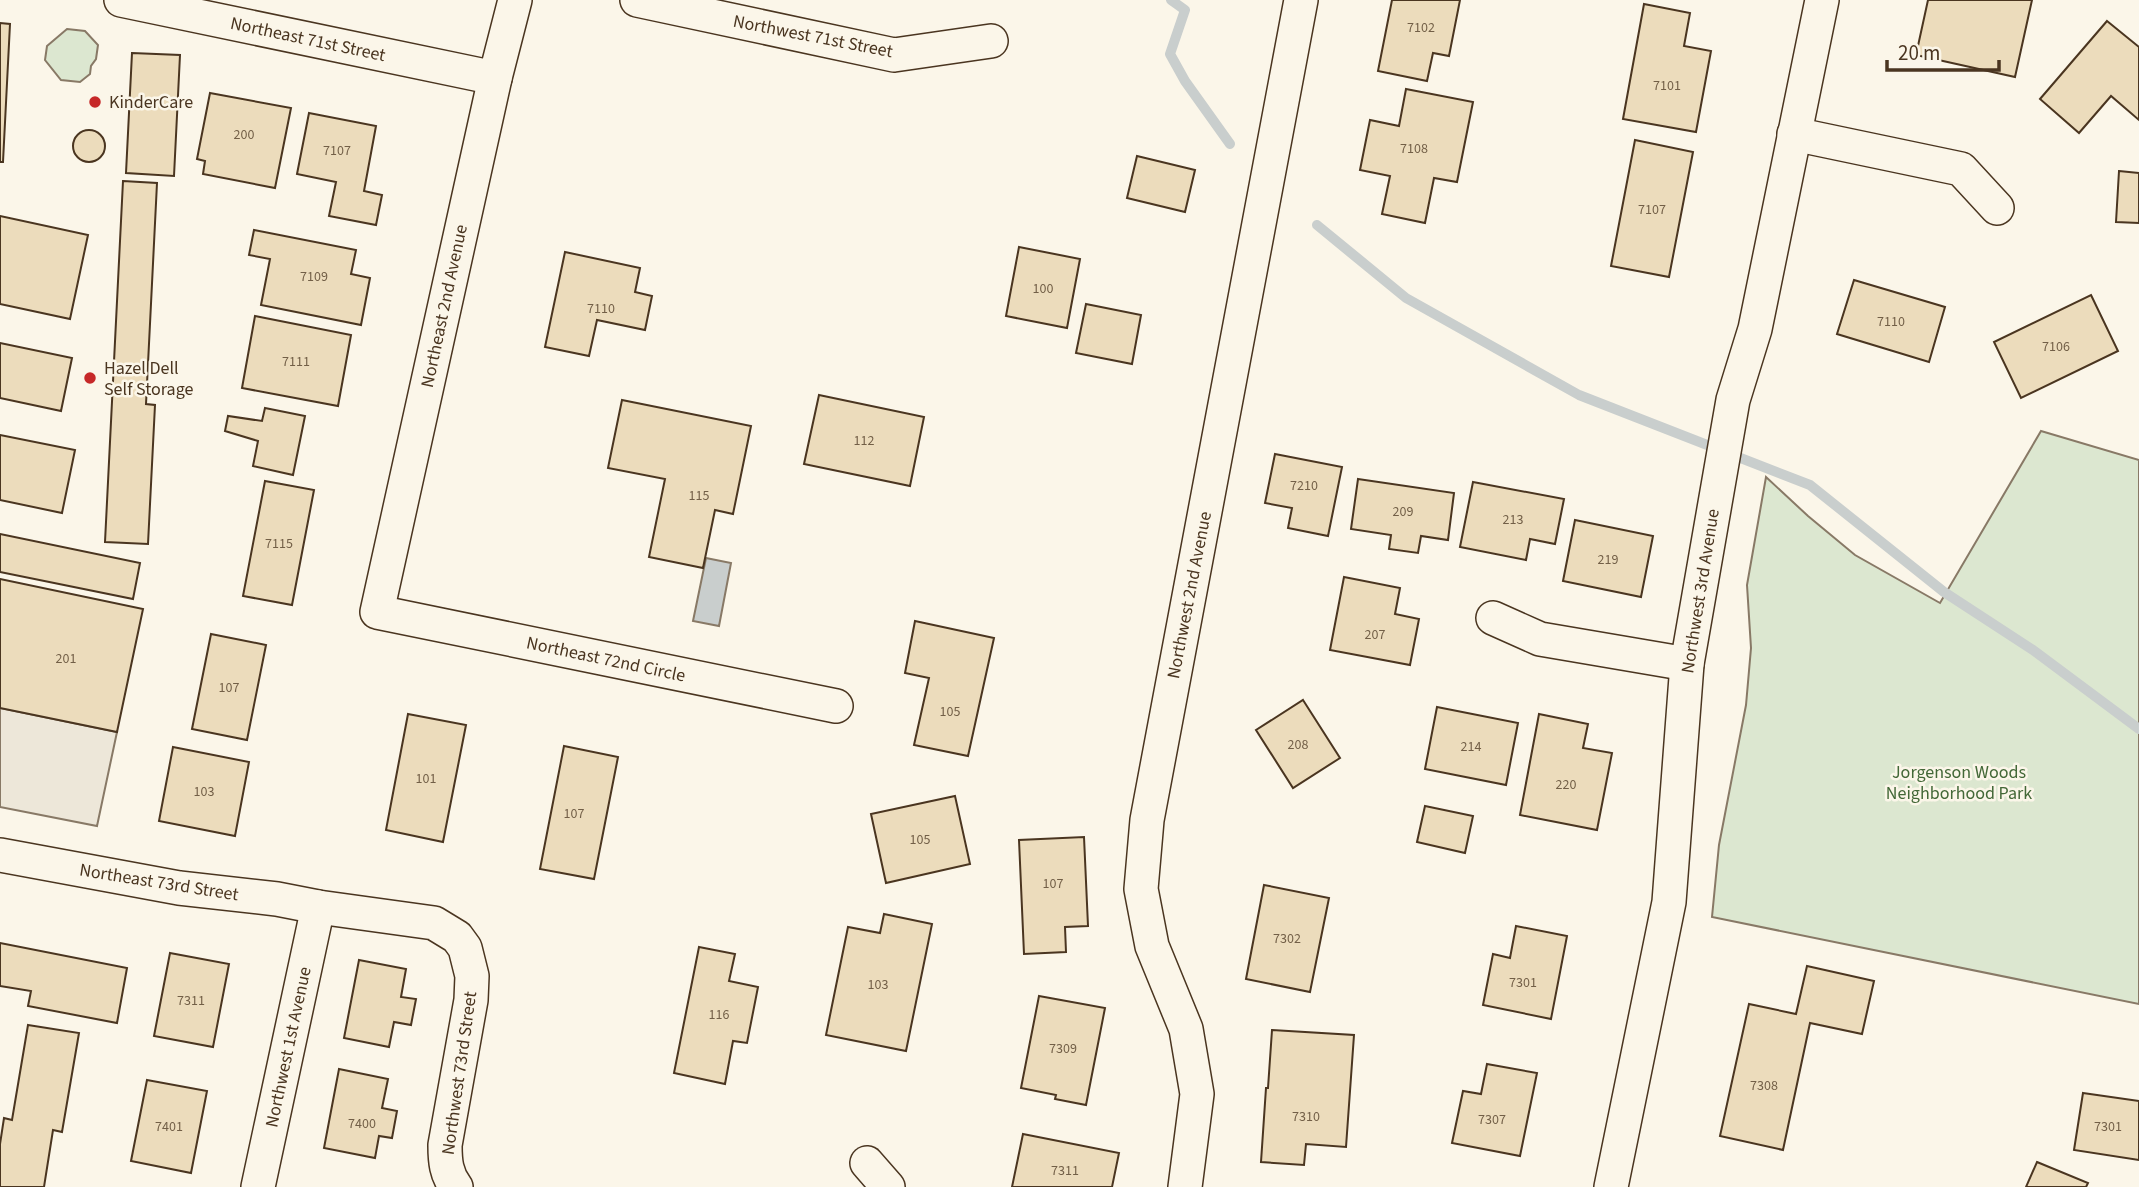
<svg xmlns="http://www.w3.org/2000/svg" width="2139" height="1187" viewBox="0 0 2139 1187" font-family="'Source Sans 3',sans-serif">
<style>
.green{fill:#dce7d0;stroke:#887966;stroke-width:2}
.parking{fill:#ede7d9;stroke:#887966;stroke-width:2}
.water{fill:#c9cecd;stroke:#887966;stroke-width:2}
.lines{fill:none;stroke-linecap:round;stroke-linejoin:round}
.stream{stroke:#c9cecd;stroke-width:10}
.building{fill:#ecdcbc;stroke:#4a3520;stroke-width:2}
.minor-casing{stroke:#4a3520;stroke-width:36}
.minor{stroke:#fbf6e9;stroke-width:33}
.poi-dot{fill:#c62828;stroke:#fbf6e9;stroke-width:2.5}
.labels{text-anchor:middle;stroke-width:5;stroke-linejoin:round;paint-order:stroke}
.number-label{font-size:14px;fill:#725f47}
.street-label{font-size:18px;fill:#4a3520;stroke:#fbf6e9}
.poi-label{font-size:18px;fill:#4a3520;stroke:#fbf6e9;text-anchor:start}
.park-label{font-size:18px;fill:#436837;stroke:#fbf6e9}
</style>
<rect width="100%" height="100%" fill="#fbf6e9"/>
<g class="green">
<path d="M67,29l18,2 13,14 -2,14 -5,7 -1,8 -10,8 -19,-2 -16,-20 2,-14z"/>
<path d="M2041,431l98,29v544l-427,-87 7,-72 27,-140 5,-57 -4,-63 19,-108 42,39 47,39 85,48z"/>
</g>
<path class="parking" d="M0,708l117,24 -20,94 -97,-19z"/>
<path class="water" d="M706,558l25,5 -12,63 -26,-5z"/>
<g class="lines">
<g class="stream">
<path d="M1171,0l14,10 -15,44 15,27 45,63"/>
<path d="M1317,225l89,73 173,97 231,90 134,107 89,58 106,79"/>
</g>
</g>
<g class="building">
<path d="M1392,0h68l-11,56 -16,-3 -6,28 -49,-10z"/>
<path d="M1928,0h104l-17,77 -99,-22z"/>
<path d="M1644,4l46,9 -6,33 27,5 -15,81 -73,-13z"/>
<path d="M2107,21l32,26v73l-28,-24 -32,37 -39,-34z"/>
<path d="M0,23l10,1 -7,138h-3z"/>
<path d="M132,53l48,2 -6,121 -48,-3z"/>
<path d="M1406,89l67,13 -16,80 -23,-4 -9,45 -43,-9 8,-38 -30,-6 10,-50 29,6z"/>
<path d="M210,93l81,15 -16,80 -72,-14 2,-13 -8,-2z"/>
<path d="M309,113l67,13 -12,65 18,4 -6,30 -47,-9 7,-34 -39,-8z"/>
<circle cx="89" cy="146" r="16"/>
<path d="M1635,140l58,12 -24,125 -58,-11z"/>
<path d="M1137,156l58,14 -10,42 -58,-14z"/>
<path d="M2119,171l20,2v50l-23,-1z"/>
<path d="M123,181l34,2 -11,221 9,1 -7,139 -43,-2z"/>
<path d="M0,216l88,19 -18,84 -70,-15z"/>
<path d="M254,230l102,20 -5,24 19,4 -9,47 -100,-20 9,-46 -21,-4z"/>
<path d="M1019,247l61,12 -13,69 -61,-12z"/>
<path d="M565,252l75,16 -5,24 17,4 -7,34 -48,-10 -8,36 -44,-9z"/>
<path d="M1854,280l91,27 -16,55 -92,-28z"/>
<path d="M2091,295l27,56 -97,47 -27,-56z"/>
<path d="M1086,304l55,11 -9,49 -56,-11z"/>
<path d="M255,316l96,19 -13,71 -96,-18z"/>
<path d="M0,343l72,15 -11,53 -61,-13z"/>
<path d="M819,395l105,22 -14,69 -106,-22z"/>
<path d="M622,400l129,26 -18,88 -18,-4 -12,58 -54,-11 16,-78 -57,-11z"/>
<path d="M265,408l40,8 -12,59 -40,-9 5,-25 -33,-10 3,-15 34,5z"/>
<path d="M0,435l75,15 -13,63 -62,-13z"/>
<path d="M1275,454l67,13 -14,69 -40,-8 4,-20 -27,-5z"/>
<path d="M1358,479l96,14 -6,47 -27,-4 -3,17 -29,-4 2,-14 -40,-6z"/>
<path d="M265,481l49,9 -22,115 -49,-9z"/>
<path d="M1473,482l91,17 -9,45 -25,-5 -4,21 -66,-13z"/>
<path d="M1575,520l78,16 -12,61 -78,-16z"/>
<path d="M0,534l140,29 -7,36 -133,-27z"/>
<path d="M1344,577l56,11 -5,26 24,5 -9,46 -80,-15z"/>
<path d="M0,579l143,30 -26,123 -117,-24z"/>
<path d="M915,621l79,17 -26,118 -54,-11 15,-67 -24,-5z"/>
<path d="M211,634l55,11 -19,95 -55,-11z"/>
<path d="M1303,700l37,58 -47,30 -37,-58z"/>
<path d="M1437,707l81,16 -12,62 -81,-16z"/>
<path d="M408,714l58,11 -23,117 -57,-12z"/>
<path d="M1539,714l49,10 -5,24 29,5 -15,77 -77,-15z"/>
<path d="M564,746l54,11 -24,122 -54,-10z"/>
<path d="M173,747l76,15 -14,74 -76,-15z"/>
<path d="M955,796l15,68 -84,19 -15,-69z"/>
<path d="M1425,806l48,10 -8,37 -48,-11z"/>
<path d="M1084,837l4,89 -23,1 1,25 -42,2 -5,-114z"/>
<path d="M1264,885l65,13 -19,94 -64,-13z"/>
<path d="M884,914l48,10 -26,127 -80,-16 22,-108 32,6z"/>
<path d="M1516,926l51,10 -16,83 -68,-14 10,-51 17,4z"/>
<path d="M0,943l127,25 -10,55 -89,-17 3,-15 -31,-5z"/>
<path d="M699,947l36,7 -6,27 29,6 -11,56 -14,-2 -8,43 -51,-11z"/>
<path d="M170,953l59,11 -16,83 -59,-11z"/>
<path d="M359,960l47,9 -5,28 15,2 -5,26 -17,-3 -5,25 -45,-9z"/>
<path d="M1807,966l67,15 -12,53 -52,-11 -27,127 -63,-14 29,-132 47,10z"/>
<path d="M1039,996l66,12 -19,97 -31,-6 1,-4 -35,-7z"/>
<path d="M28,1025l51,8 -17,99 -9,-2 -9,57h-44v-43l4,-26 8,2z"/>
<path d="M1272,1030l82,5 -8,112 -40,-3 -2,21 -43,-3 5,-74h2z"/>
<path d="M1487,1064l50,9 -17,83 -68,-13 11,-52 18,3z"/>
<path d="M339,1069l49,10 -6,29 15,3 -5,27 -13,-2 -4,22 -51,-10z"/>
<path d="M147,1080l60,11 -16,82 -60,-12z"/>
<path d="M2083,1093l56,8v59l-65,-10z"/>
<path d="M1023,1134l96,19 -7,34h-100z"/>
<path d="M2037,1162l51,21 -2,4h-60z"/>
</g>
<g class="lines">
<defs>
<g id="minor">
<path d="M121,0l374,78"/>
<path d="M515,0l-20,78 -118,534 459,94"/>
<path d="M637,0l257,55 97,-14"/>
<path d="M1794,134l167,35 36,39"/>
<path d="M1493,618l47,21 147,25"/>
<path d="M0,855l179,33 98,11 41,8 116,16 23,14 8,11 7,28 -1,24 -26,145c0,16 1,29 11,42"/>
<path d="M867,1163l21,24"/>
<path d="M258,1187l60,-280"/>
<path d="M1185,1187l12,-93 -11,-65 -34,-83 -11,-57 6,-69 154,-820"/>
<path d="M1611,1187l58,-285 18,-238 46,-264 22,-71 67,-329"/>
</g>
</defs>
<use href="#minor" class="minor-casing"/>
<use href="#minor" class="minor"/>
</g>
<g class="poi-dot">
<circle cx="95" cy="102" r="7"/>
<circle cx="90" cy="378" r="7"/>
</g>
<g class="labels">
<g class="number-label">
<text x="1421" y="32">7102</text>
<text x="1667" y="90">7101</text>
<text x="244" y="139">200</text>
<text x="1414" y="153">7108</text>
<text x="337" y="155">7107</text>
<text x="1652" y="214">7107</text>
<text x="314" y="281">7109</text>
<text x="1043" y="293">100</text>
<text x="601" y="313">7110</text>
<text x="1891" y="326">7110</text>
<text x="2056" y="351">7106</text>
<text x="296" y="366">7111</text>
<text x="864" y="445">112</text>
<text x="1304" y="490">7210</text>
<text x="699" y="500">115</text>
<text x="1403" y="516">209</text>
<text x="1513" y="524">213</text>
<text x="279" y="548">7115</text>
<text x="1608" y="564">219</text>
<text x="1375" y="639">207</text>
<text x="66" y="663">201</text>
<text x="229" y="692">107</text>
<text x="950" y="716">105</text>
<text x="1298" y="749">208</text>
<text x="1471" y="751">214</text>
<text x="426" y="783">101</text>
<text x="1566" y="789">220</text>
<text x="204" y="796">103</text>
<text x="574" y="818">107</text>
<text x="920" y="844">105</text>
<text x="1053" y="888">107</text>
<text x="1287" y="943">7302</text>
<text x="1523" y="987">7301</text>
<text x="878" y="989">103</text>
<text x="191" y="1005">7311</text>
<text x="719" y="1019">116</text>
<text x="1063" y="1053">7309</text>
<text x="1764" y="1090">7308</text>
<text x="1306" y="1121">7310</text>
<text x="1492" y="1124">7307</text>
<text x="362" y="1128">7400</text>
<text x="169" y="1131">7401</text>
<text x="2108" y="1131">7301</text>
<text x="1065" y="1175">7311</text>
</g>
<g class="street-label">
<text transform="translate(813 36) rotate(11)" y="6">Northwest 71st Street</text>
<text transform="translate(308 39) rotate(12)" y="6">Northeast 71st Street</text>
<text transform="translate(444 306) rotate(-78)" y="6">Northeast 2nd Avenue</text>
<text transform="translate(1700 591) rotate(-81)" y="6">Northwest 3rd Avenue</text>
<text transform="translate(1189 595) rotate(-79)" y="6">Northwest 2nd Avenue</text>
<text transform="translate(606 659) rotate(12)" y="6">Northeast 72nd Circle</text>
<text transform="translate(159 882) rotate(9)" y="6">Northeast 73rd Street</text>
<text transform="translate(288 1047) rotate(-78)" y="6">Northwest 1st Avenue</text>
<text transform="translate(459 1073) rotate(-82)" y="6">Northwest 73rd Street</text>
</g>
<g class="poi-label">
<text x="109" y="108">KinderCare</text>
<text x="104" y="374">Hazel Dell<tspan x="104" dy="21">Self Storage</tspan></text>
</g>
<g class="park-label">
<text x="1959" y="778">Jorgenson Woods<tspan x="1959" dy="21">Neighborhood Park</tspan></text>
</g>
</g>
<path d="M1887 60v10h112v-10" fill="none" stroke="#4a3520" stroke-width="3.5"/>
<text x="1898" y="60" font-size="21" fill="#4a3520" stroke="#fbf6e9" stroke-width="5" paint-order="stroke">20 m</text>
</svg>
